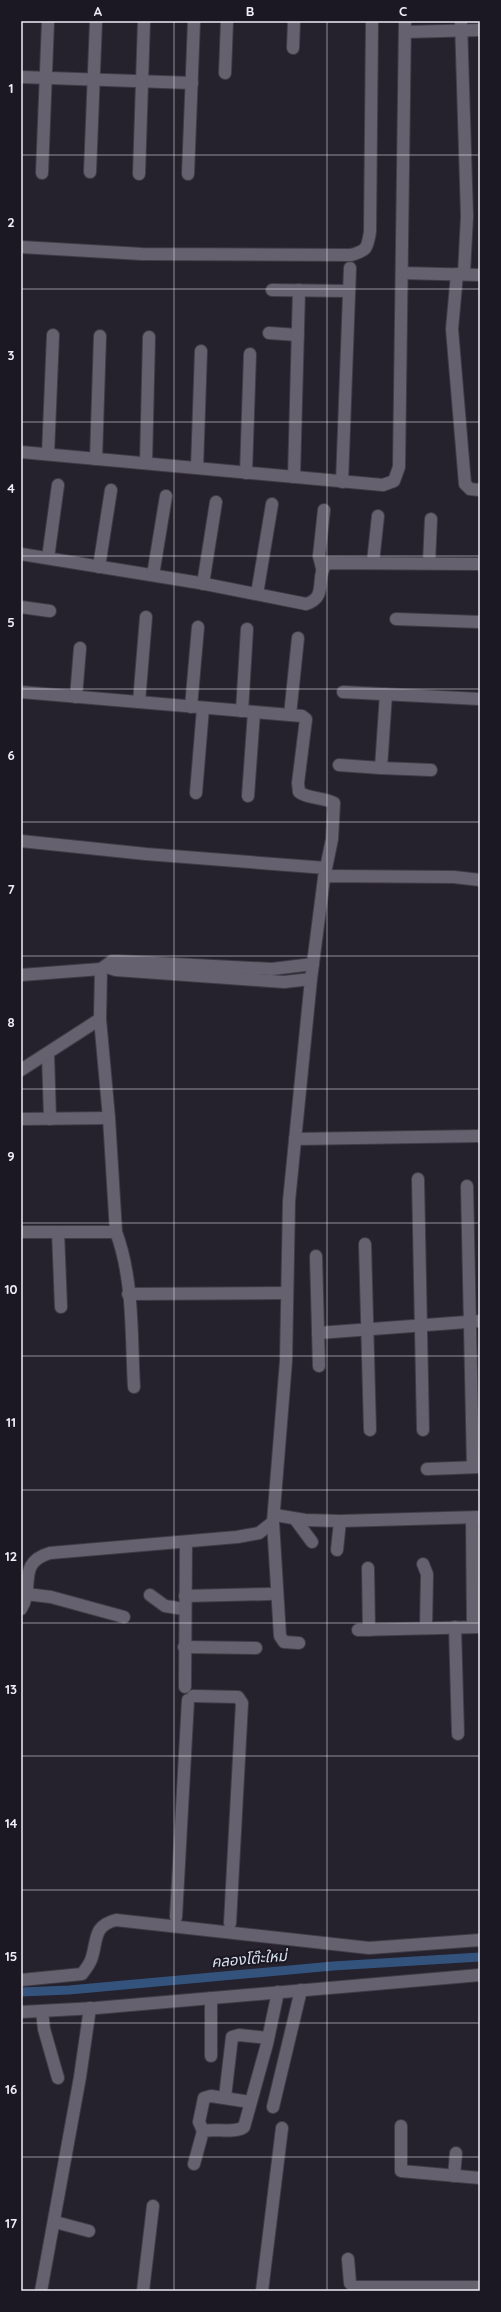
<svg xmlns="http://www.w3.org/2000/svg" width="501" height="2312" viewBox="0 0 501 2312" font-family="Quicksand,'Noto Sans Thai',sans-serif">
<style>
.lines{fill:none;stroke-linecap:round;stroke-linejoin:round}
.canal{stroke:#33537d;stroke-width:9}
.minor-casing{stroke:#403c46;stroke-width:14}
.minor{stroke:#65616f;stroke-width:12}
.grid{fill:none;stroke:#efedf5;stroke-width:1;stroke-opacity:0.55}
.labels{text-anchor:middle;stroke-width:4;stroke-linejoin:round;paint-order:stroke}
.water-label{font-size:15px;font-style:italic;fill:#d9e4f1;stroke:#1b1823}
.neatline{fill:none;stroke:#efedf5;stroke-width:1.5}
.grid-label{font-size:13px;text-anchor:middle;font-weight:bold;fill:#efedf5}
</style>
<rect width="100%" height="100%" fill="#25212d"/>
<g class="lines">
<path class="canal" d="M21,1992l48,-2 264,-24 147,-9"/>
<defs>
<g id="minor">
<path d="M461,21l6,195 -3,58"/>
<path d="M405,32l75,-2"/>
<path d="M293,48l1,-27"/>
<path d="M225,73l2,-52"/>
<path d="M21,77l171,6"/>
<path d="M90,172l6,-151"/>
<path d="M42,173l6,-152"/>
<path d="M139,174l5,-153"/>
<path d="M188,174l6,-153"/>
<path d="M21,247l121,7 209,1c17,-5 16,-7 19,-23l2,-211"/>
<path d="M402,273l78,2"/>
<path d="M457,274l-5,55 13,155 5,5 10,1"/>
<path d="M272,290l77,1"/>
<path d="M269,333l29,2"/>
<path d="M21,452l362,33 11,-4 5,-14 6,-446"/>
<path d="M48,454l5,-119"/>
<path d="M96,459l4,-123"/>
<path d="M146,463l3,-126"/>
<path d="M197,468l4,-117"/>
<path d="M246,473l4,-119"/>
<path d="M294,477l5,-187"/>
<path d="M342,482l8,-214"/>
<path d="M21,554l179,29 106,21c23,-7 8,-27 21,-41l153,1"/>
<path d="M48,558l10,-73"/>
<path d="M373,562l5,-46"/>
<path d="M429,563l2,-44"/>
<path d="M99,567l12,-77"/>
<path d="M322,568l-3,-12 5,-46"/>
<path d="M153,575l13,-79"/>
<path d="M203,584l13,-82"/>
<path d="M257,594l15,-90"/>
<path d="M21,607l29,4"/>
<path d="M396,619l84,3"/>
<path d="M21,692l281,24 4,3 -8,64 1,9c9,7 24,5 35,11l-2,36 -8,39 -13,101 -22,222 -3,160 -13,161 -14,11 -22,4 -187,16c-34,10 -15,34 -29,56"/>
<path d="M343,692l137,7"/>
<path d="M76,697l4,-49"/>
<path d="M139,702l7,-85"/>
<path d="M191,707l7,-80"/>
<path d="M242,711l5,-82"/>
<path d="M290,715l8,-77"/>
<path d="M339,765l42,3 5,-74"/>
<path d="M381,768l50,2"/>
<path d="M196,793l7,-85"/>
<path d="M248,796l6,-84"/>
<path d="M21,841l125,13 180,14"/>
<path d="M324,878l4,-2 126,1 26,3"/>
<path d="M106,967l10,3 168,12 27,-3"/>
<path d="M21,975l80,-6"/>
<path d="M48,1054l2,65"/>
<path d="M21,1070l79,-51"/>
<path d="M21,1119l88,-1"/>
<path d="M295,1139l185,-3"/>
<path d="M418,1179l5,251"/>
<path d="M467,1186l6,281"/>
<path d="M21,1232h95"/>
<path d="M58,1232l3,75"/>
<path d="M365,1244l5,186"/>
<path d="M316,1256l3,110"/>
<path d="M128,1294l159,-1"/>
<path d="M318,1333l162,-12"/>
<path d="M134,1387c-3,-50 0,-107 -18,-155l-7,-114 -9,-99 1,-50 11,-8h6l154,8 41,-5"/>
<path d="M427,1469l53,-2"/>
<path d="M275,1515l30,5 35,1 140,-4"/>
<path d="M472,1518l1,109"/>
<path d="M295,1519l17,23"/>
<path d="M273,1522l7,114 4,6 15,1"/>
<path d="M337,1550l3,-29"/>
<path d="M423,1564l4,10 -1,54"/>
<path d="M368,1568l1,62"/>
<path d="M26,1594l25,3 73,20"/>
<path d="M150,1595l15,11 19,3"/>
<path d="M185,1596l85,-2"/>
<path d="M455,1627l3,107"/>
<path d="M358,1630l122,-3"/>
<path d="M184,1647l72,1"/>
<path d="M185,1687l1,-145"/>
<path d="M193,1696l45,1 4,6 -12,220"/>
<path d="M176,1917l12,-217"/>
<path d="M21,1980l61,-6c3,-4 7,-9 9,-14 7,-19 1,-34 25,-40l253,28 111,-8"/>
<path d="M211,1998v58"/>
<path d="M42,2011l2,18 14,49"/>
<path d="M21,2012l75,-4 384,-33"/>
<path d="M225,2097l7,-60 7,-2 29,3"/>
<path d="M273,2107l28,-117"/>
<path d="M401,2126v45l79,7"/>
<path d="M203,2131l-4,-9 5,-24 7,-2 39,6"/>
<path d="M194,2164l9,-33c12,-3 31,3 41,-4l23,-83 11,-52"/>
<path d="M454,2176l2,-23"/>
<path d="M55,2222l34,9"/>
<path d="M348,2259l2,24 4,4h126"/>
<path d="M41,2291l39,-214 10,-69"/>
<path d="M143,2291l10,-85"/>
<path d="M262,2291l20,-163"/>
</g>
</defs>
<use href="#minor" class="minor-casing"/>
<use href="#minor" class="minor"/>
</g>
<path class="grid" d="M174,21v2270M327,21v2270M21,155h459M21,289h459M21,422h459M21,556h459M21,689h459M21,822h459M21,956h459M21,1089h459M21,1223h459M21,1356h459M21,1490h459M21,1623h459M21,1756h459M21,1890h459M21,2023h459M21,2157h459"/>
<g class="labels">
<g class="water-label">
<text transform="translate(249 1959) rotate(-5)" y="5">คลองโต๊ะใหม่</text>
</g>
</g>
<rect width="501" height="2312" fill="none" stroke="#1b1823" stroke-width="44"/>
<rect x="22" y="22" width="457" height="2268" class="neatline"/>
<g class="grid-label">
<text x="98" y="16">A</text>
<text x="250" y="16">B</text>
<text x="403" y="16">C</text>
<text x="11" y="93">1</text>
<text x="11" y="227">2</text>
<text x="11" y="360">3</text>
<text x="11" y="493">4</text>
<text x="11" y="627">5</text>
<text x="11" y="760">6</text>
<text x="11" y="894">7</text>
<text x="11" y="1027">8</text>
<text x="11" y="1161">9</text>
<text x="11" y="1294">10</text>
<text x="11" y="1427">11</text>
<text x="11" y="1561">12</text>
<text x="11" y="1694">13</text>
<text x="11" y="1828">14</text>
<text x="11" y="1961">15</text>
<text x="11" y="2094">16</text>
<text x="11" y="2228">17</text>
</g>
</svg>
